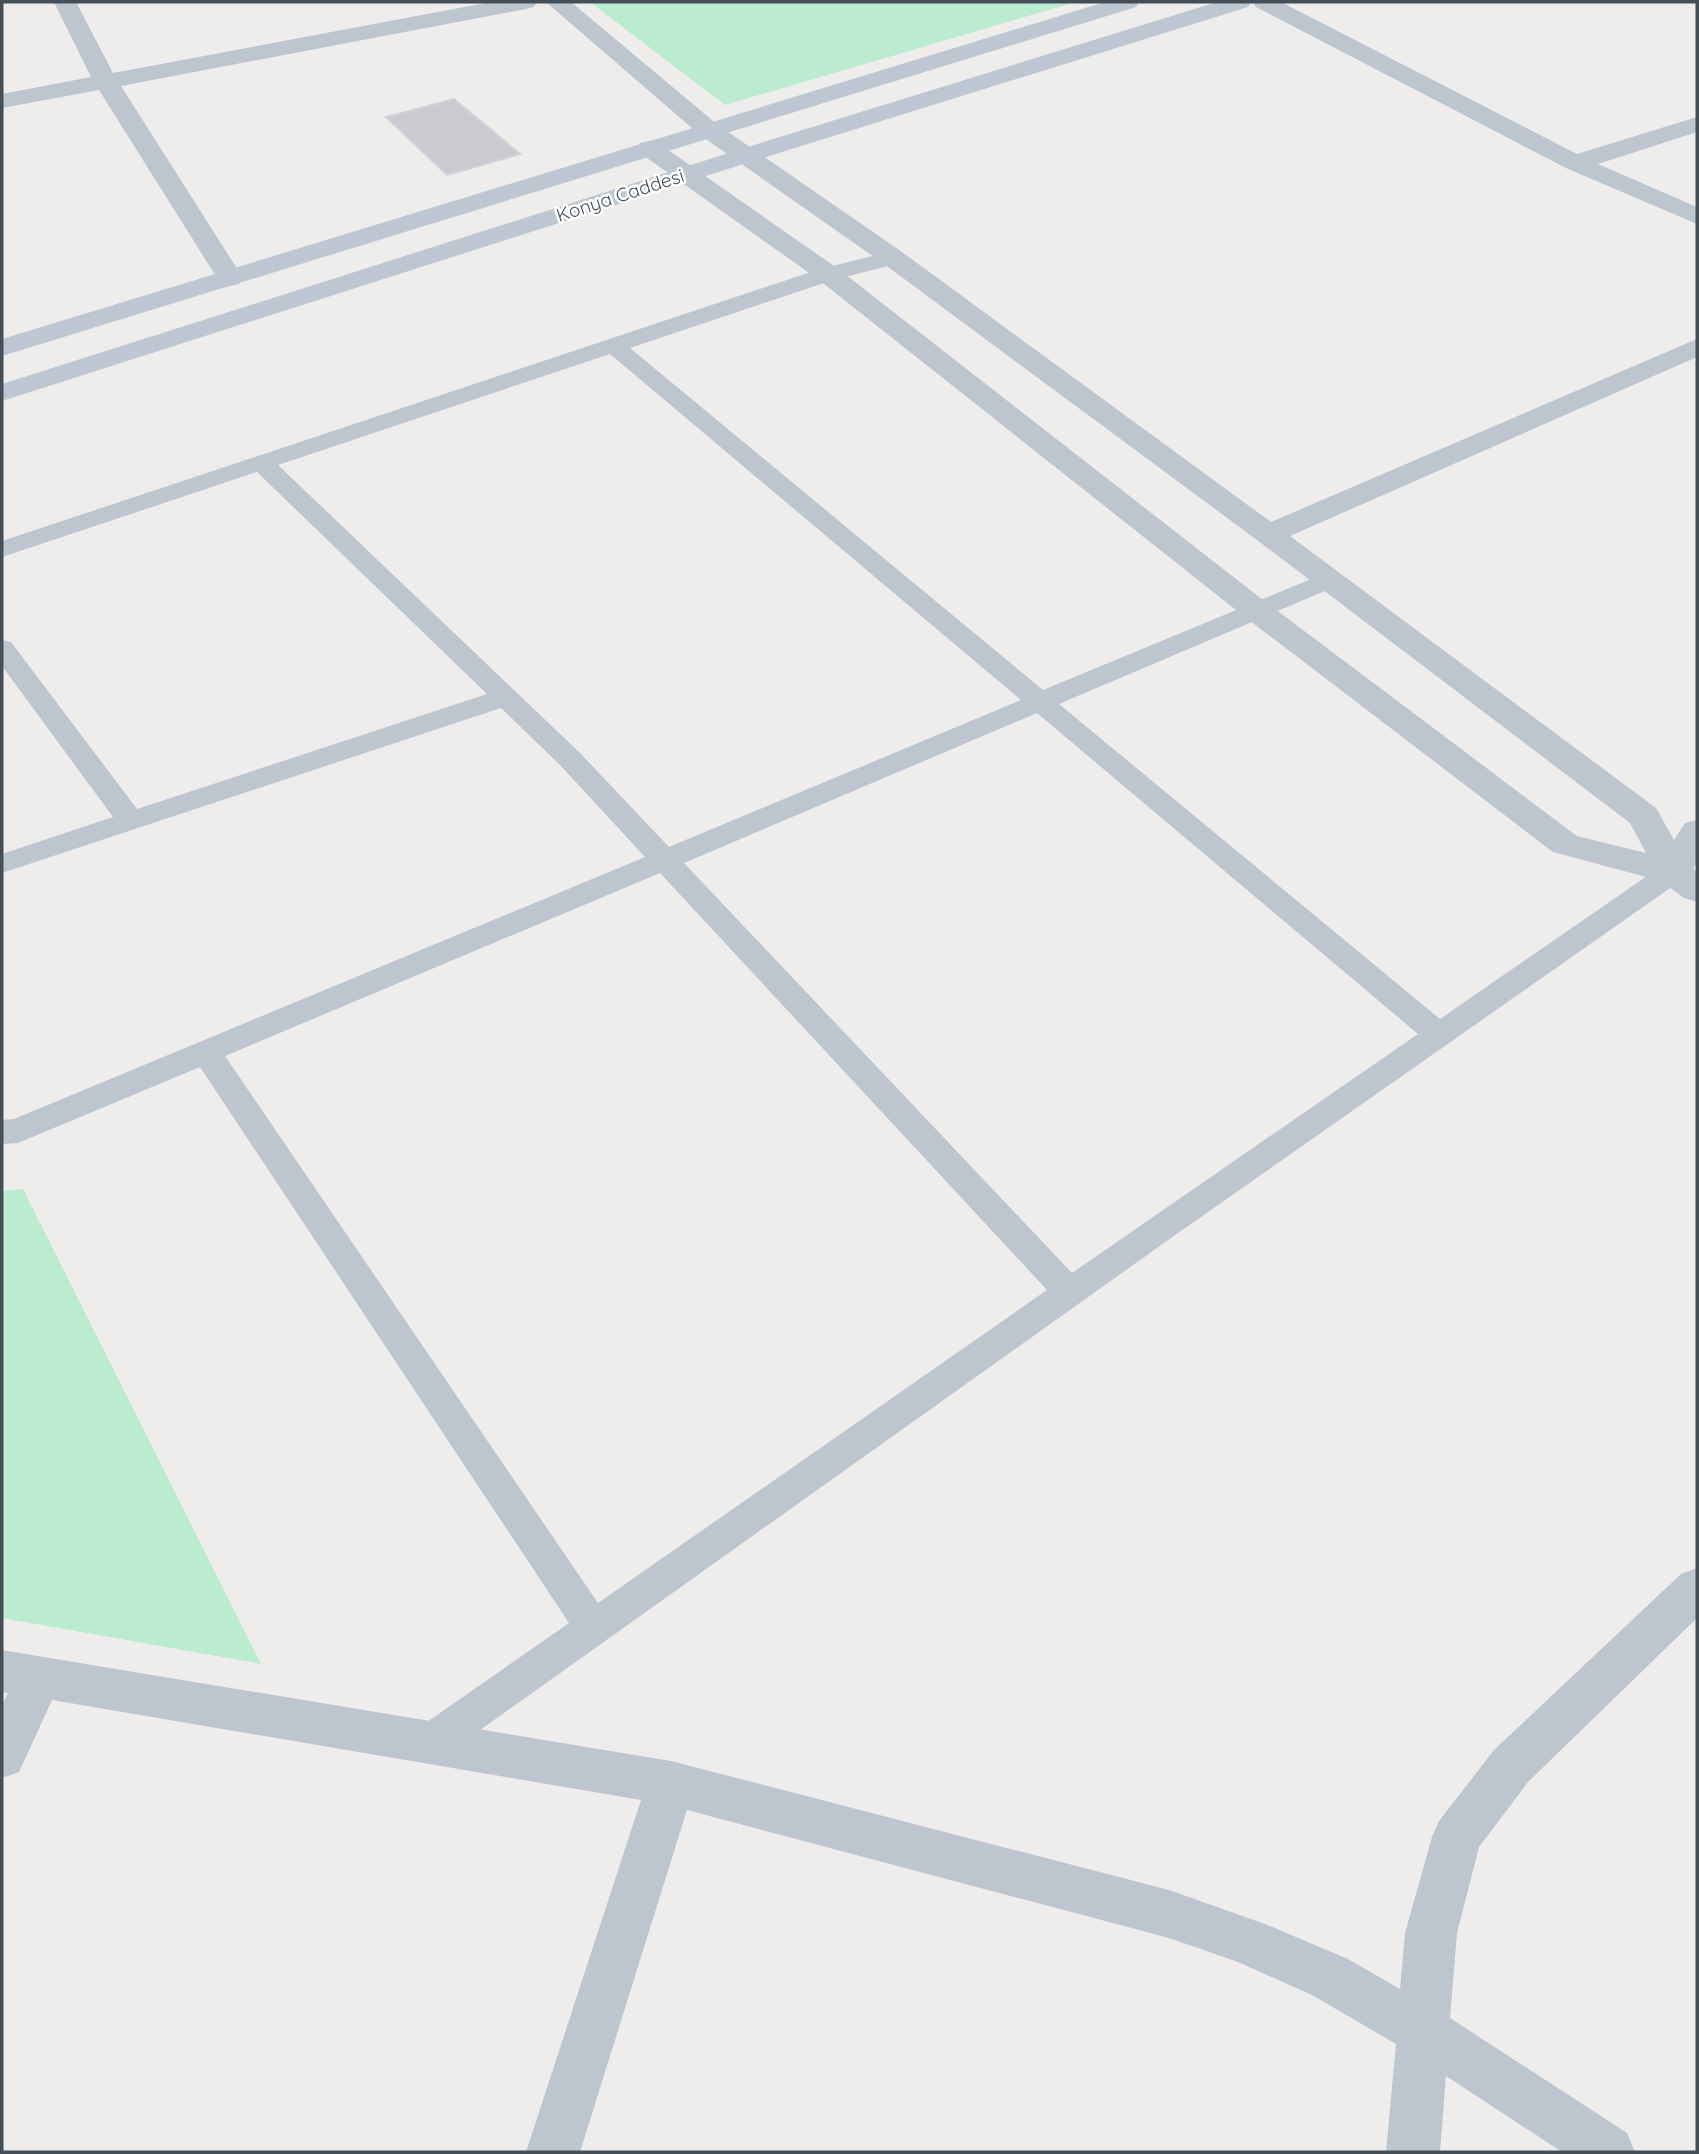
<svg xmlns="http://www.w3.org/2000/svg" width="1699" height="2154" viewBox="0 0 1699 2154" font-family="Quicksand,sans-serif">
<style>
.green{fill:#bbeccf}
.building{fill:#c9cbd1;stroke:#d0d2d8;stroke-width:2}
.lines{fill:none;stroke-linecap:round;stroke-linejoin:round}
.service{fill:#bdc6ce;fill-rule:evenodd}
.minor{fill:#bdc6ce;fill-rule:evenodd}
.secondary{fill:#bdc7d2;fill-rule:evenodd}
.labels{text-anchor:middle;stroke-width:5;stroke-linejoin:round;paint-order:stroke}
.far-street-label{font-size:19px;fill:#454f58;stroke:#fff}
</style>
<rect width="100%" height="100%" fill="#efecec"/>
<g class="green">
<path d="M590,2h486l-351,103z"/>
<path d="M23,1189l238,475 -259,-46v-427z"/>
</g>
<path class="building" d="M454,99l66,55 -73,21 -61,-58z"/>
<g class="lines">
<path class="service" d="M893,251l8,2 3,5 -3,5 -65,16 -206,69 413,342 278,-115 9,-3 9,3 4,5 -4,5 -280,119 381,315 223,-154 10,-3 10,3 5,7 -5,7 -512,359 -726,517 -14,5 -14,-5 -6,-13 6,-13 152,-106 -369,-556 -182,76 -16,1v-24l12,-1 631,-262 -85,-92 -59,-57 -499,165v-19l111,-37 -111,-151v-26l9,2 126,167 350,-115 -230,-222 -255,85v-16l818,-272zM610,354l411,346 -352,147 -89,-94 -302,-288zM1037,713l381,321 -346,239 -388,-410zM660,873l387,417 -449,313 -373,-547z"/>
<g class="minor">
<path d="M54,2h22l37,71 378,-71h46l-3,5 -8,2 -405,77 122,192 -4,6 -9,2 -9,-2 -4,-6 -118,-188 -97,18v-14l89,-17z"/>
<path d="M546,2h25l147,123 184,127 369,270 426,-183v18l-407,179 366,272 18,32 11,-17 12,-3v41l-4,8 4,3v30l-13,-4 -23,-17 -108,-29 -312,-238 -422,-334 -179,-127 -3,-5 3,-5 9,-2 9,2 179,125 426,332 314,236 69,17 -16,-30 -373,-283 -373,-276 -184,-129z"/>
<path d="M1253,2h28l296,152 120,-37v15l-99,32 99,43v17l-131,-56 -310,-161z"/>
<path d="M1697,1568v50l-169,164 -49,65 -22,86 -7,85 177,115 8,19h-73l-116,-76 -6,76h-54l10,-108 -84,-49 -74,-33 -69,-24 -482,-128 -107,342h-54l115,-352 -589,-100 -33,72 -17,6v-73l6,-12 -6,-1v-42l669,111 498,129 96,34 83,35 52,30 5,-56 27,-96 7,-16 55,-71 187,-176z"/>
</g>
<g class="secondary">
<path d="M1105,2h34l-3,5 -1134,349v-17z"/>
<path d="M1217,2h34l-3,5 -492,153 -754,241v-17l736,-234z"/>
</g>
</g>
<g class="labels">
<g class="far-street-label">
<text transform="translate(620 195) rotate(-18)" y="7">Konya Caddesi</text>
</g>
</g>
<rect width="1699" height="2154" fill="none" stroke="#454f58" stroke-width="7"/>
</svg>
